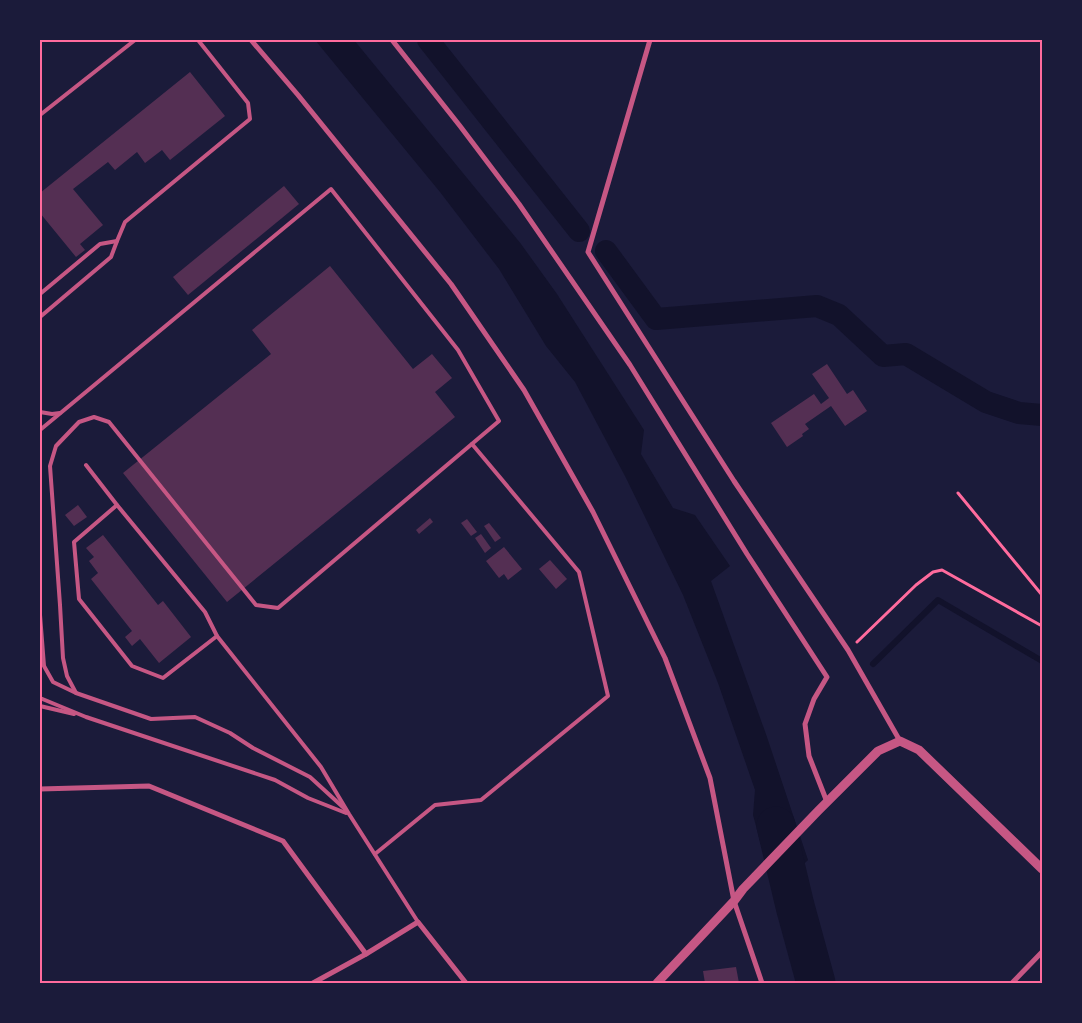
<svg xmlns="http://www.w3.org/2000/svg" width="1082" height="1023" viewBox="0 0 1082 1023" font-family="Inter,sans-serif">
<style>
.water{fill:#12122b}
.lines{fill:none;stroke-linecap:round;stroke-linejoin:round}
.stream{stroke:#12122b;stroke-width:6}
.canal{stroke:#12122b;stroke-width:22}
.river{stroke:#12122b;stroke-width:39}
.building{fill:#542f53}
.path{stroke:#ff6b9d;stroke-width:3}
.service{stroke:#c65784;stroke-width:4}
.minor{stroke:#c65784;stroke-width:5}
.tertiary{stroke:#c65784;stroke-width:9}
.neatline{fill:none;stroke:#ff6b9d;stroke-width:2}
</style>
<rect width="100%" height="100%" fill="#1b1b3a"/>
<path class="water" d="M315,40h39l167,204 36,50 87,136 -3,24 32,54 22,7 35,51 -19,15 56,156 41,123 -34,33 -21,-78 2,-25 -37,-107 -35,-88 -57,-117 -51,-96 -29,-36 -47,-77 -59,-77z"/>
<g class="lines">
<path class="stream" d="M873,664l65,-64 104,61"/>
<g class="canal">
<path d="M428,40l151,191"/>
<path d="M606,251l50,68 161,-13 22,9 44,41 23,-2 80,48 33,11 23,2"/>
</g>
<path class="river" d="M776,826l19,80 21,77"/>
</g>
<g class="building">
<path d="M190,72l35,44 -55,44 -8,-10 -17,13 -8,-11 -22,18 -7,-8 -35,27 30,36 -23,19 5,6 -9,7 -36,-44v-20z"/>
<path d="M284,186l15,18 -111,91 -15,-18z"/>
<path d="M330,266l83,103 19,-15 20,24 -17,14 20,25 -228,185 -104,-129 148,-119 -19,-24z"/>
<path d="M827,364l20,30 6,-4 14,21 -22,15 -14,-20 -26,18 4,5 -7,5 1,2 -16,11 -16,-24 43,-29 7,10 8,-6 -17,-24z"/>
<path d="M78,505l9,12 -13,9 -9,-11z"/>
<path d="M430,518l3,4 -14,12 -3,-4z"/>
<path d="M467,519l10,13 -6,4 -10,-13z"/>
<path d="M489,523l12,15 -6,4 -11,-16z"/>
<path d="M481,534l10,14 -6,5 -10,-15z"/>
<path d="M103,535l55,70 5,-4 28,36 -32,26 -19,-24 -8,7 -7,-9 7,-6 -41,-52 7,-6 -9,-12 5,-4 -8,-9z"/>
<path d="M504,547l18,22 -14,11 -4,-6 -5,4 -13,-17z"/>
<path d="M550,560l17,19 -11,10 -17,-20z"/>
<path d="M736,967l3,16h-34l-2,-12z"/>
</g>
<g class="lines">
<g class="path">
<path d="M958,493l84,102"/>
<path d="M857,642l59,-57 17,-13 9,-2 100,56"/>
</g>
<g class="service">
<path d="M40,115l95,-75"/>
<path d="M40,294l60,-50 17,-3 8,-19 125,-103 -2,-16 -50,-63"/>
<path d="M40,317l71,-60 6,-16"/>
<path d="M40,412l12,2 8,-1"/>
<path d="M40,430l291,-241 127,161 41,71 -221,187 -22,-3 -147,-183 -15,-5 -15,5 -23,24 -6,20 10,139 3,53 4,18 9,17"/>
<path d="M86,465l31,40 88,107 12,24 104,131 28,47 69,108"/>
<path d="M117,505l-43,37 5,57 53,67 31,12 54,-42"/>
<path d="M40,615l4,51 9,16 23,11 75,26 44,-2 35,16 23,15 57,29 35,32"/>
<path d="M40,698l46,19 189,63 33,18 38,15"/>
<path d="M40,706l34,8"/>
<path d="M375,854l60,-49 46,-5 127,-104 -29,-124 -107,-128"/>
</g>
<g class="minor">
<path d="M251,40l47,55 153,189 73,106 69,122 72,146 45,120 24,123 28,82"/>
<path d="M392,40l68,86 59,78 111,161 117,189 80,123 -13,22 -9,25 4,32 18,46"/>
<path d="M650,40l-62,212 146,229 114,169 52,91"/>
<path d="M40,789l109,-3 134,55 83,113"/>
<path d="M313,983l53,-29 52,-32 48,61"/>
<path d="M1012,983l30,-31"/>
</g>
<path class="tertiary" d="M657,983l77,-82 9,-12 75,-78 60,-60 22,-10 19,9 123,119"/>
</g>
<rect width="1082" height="1023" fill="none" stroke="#1b1b3a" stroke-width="82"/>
<rect x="41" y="41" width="1000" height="941" class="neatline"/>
</svg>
